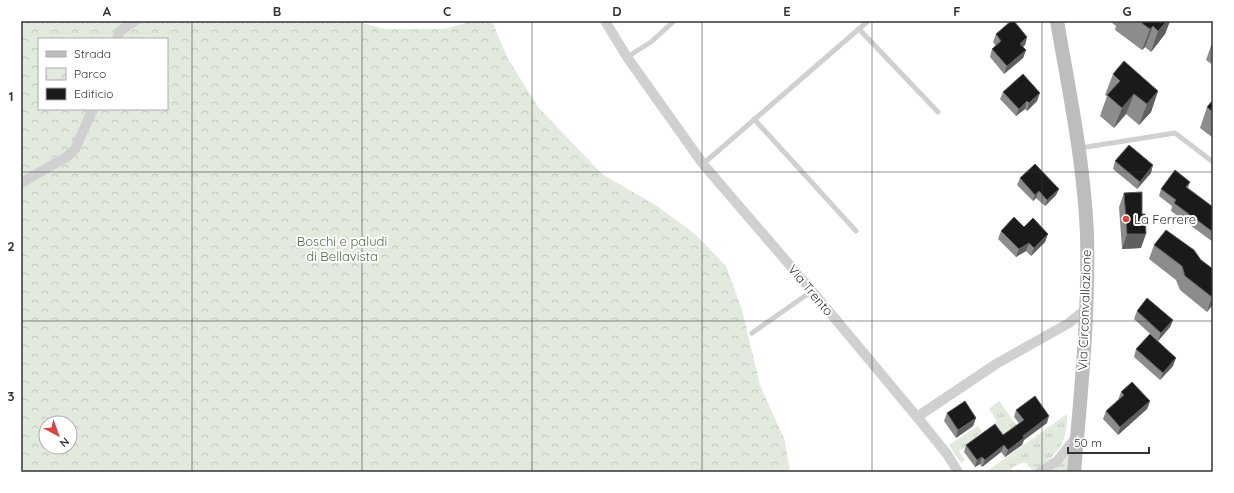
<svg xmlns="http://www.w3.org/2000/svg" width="1234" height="493" viewBox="0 0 1234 493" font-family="Quicksand,sans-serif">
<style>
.grass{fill:url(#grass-tufts)}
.park{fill:url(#park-crowns);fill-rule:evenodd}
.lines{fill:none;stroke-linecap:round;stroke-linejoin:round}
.lane{stroke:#d0d0d0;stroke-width:5}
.street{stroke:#d0d0d0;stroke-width:10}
.secondary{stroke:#bdbdbd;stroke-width:14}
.wall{fill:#8c8c8c}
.shaded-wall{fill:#5f5f5f}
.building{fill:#1a1a1a;stroke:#5f5f5f}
.grid{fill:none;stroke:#333;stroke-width:1;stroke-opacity:0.55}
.poi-dot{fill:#d74749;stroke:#fff;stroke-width:1.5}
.labels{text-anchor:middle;stroke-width:4;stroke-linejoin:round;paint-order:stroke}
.poi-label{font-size:13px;fill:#333;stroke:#fff;text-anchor:start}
.park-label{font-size:13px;fill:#546b43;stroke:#fff}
.street-label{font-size:13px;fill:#333;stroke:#fff}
.neatline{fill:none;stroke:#333;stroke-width:1.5}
.grid-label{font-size:13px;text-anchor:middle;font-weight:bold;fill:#333}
</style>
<defs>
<pattern id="grass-tufts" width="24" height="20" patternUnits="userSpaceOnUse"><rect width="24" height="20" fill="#e2e9dd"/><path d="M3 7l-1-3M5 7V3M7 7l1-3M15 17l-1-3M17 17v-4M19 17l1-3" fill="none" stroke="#c2c8be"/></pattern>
<pattern id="park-crowns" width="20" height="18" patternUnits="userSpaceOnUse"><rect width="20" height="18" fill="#e2e9dd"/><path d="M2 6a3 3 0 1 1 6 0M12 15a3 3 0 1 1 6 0" fill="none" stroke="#c2c8be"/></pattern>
</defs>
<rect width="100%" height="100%" fill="#fff"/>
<g class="grass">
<path d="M999,401l19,26 -14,10 -10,-14 3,-2 -8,-12z"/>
<path d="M1067,414c1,29 -10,42 -34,57l-7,-8c-7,0 -13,2 -16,9h-24z"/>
<path d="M978,426l4,6 -6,4 2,3 -19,12 6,9 -4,3 -12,-18z"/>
<path d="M1070,454l-2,18h-20l11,-7z"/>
</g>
<path class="park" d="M21,21h332l33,8h58l29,-8h19l16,38 30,48 64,67 55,32 37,27 32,33 16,44 18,75 25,56 5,31h-769zM39,39h128v70h-128zM46,423h24v24h-24z"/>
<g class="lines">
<g class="lane">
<path d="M859,29l79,83"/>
<path d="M627,57l24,-15 23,-21"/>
<path d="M754,119l102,112"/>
<path d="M1080,148l95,-15 38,29"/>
<path d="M703,164l165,-143"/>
<path d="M752,333l60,-42"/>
</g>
<g class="street">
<path d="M605,21l22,36 76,107 109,127 105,126 30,37 11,18"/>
<path d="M117,39l3,-8 15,-10"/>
<path d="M21,183l47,-27 7,-7 18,-40"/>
<path d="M917,417l79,-53 73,-41 16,-13"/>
<path d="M1040,472l17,-11 20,-25"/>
</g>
<path class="secondary" d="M1057,21c12,70 27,141 30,213 2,79 -6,159 -13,238"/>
</g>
<g class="wall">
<path d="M1111,21h59l-5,13 -14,18 -6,-5 -3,3 -27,-20 1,-4 -5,-4z"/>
<path d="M996,34l31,3 -2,8 -2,2 3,3 -3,8 -19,16 -14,-17 2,-8 4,-3 -3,-4z"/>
<path d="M1213,40v25l-7,-5z"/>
<path d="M1113,74l45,17 -7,21 -12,13 -13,-11 -12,14 -14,-12 7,-20 -2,-1z"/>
<path d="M1003,92l34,9 -10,10 -2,-2 -9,7 -16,-17z"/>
<path d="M1213,100v38l-13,-10 7,-21z"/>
<path d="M1115,161l36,12 -14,16 -24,-20z"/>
<path d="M1020,178l39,11 -3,6 -11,11 -9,-8 -3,3 -16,-16z"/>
<path d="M1190,182l-2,6 25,19v35l-42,-31 1,-5 -13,-10 2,-7z"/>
<path d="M1124,193l17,55 -19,1 -3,-42z"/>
<path d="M1024,227l24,7 -3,8 -14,14 -5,-5 -10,6 -18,-18 3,-8z"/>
<path d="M1154,245l47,15 12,9v35l-6,8 -27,-22 -4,-10 -27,-21z"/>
<path d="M1137,311l36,9 -3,7 -12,14 -24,-22z"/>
<path d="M1136,349l37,17 -13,14 -26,-23z"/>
<path d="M1121,392l29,9 -3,8 -29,26 -15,-16 3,-8 12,-11z"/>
<path d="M1016,410l31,13 -23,17 -2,5 -17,12 -4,-5 -19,15 -2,-3 -5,3 -11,-15 2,-7 37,-10 16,-12 -5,-6z"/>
<path d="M947,413l29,5 -3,8 -17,12 -12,-17z"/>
</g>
<g class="shaded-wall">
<path d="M1167,21h3l-5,13 -14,18 7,-21z"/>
<path d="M1153,26l-8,21 -3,3 8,-21z"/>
<path d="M1027,37l-2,8 -8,6 3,-7z"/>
<path d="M1026,50l-3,8 -19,16 3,-8z"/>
<path d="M1158,91l-7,21 -12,13 8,-21z"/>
<path d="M1040,93l-3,8 -10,10 2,-8z"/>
<path d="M1134,94l-8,20 -12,14 8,-20z"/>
<path d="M1027,101l-2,8 -9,7 3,-7z"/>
<path d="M1153,165l-2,8 -14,16 3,-7z"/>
<path d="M1059,189l-3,6 -11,11 2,-6z"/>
<path d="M1039,191l-3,7 -3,3 2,-6z"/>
<path d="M1048,234l-3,8 -14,14 3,-8z"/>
<path d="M1127,234h19l-5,14 -19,1z"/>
<path d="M1029,243l-3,8 -10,6 3,-8z"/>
<path d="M1213,296v8l-6,8 5,-15z"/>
<path d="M1173,320l-3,7 -12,14 3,-8z"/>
<path d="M1176,358l-3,8 -13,14 3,-7z"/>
<path d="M1150,401l-3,8 -29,26 2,-8z"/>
<path d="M1049,416l-2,7 -23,17 -2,5 -17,12 3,-7 15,-14z"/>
<path d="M976,418l-3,8 -17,12 2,-8z"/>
<path d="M1004,445l-3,7 -19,15 3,-7z"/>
<path d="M982,457l-2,7 -5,3 2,-7z"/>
</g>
<g class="building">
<path d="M1011,21h3l13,16 -7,7 6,6 -19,16 -15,-17 9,-8 -5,-7z"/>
<path d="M1139,21h28l-9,10 -5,-5 -3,3z"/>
<path d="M1124,61l34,30 -11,13 -13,-10 -12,14 -15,-13 13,-14 -7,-7z"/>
<path d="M1023,74l17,19 -11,10 -2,-2 -8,8 -16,-17z"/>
<path d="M1213,100v12l-6,-5z"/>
<path d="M1129,145l24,20 -13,17 -25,-21z"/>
<path d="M1035,164l24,25 -12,11 -8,-9 -4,4 -15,-17z"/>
<path d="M1175,170l15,12 -4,5 27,20v25l-39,-29 2,-3 -15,-11z"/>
<path d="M1142,192v22h3l1,20h-19l-3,-41z"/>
<path d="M1014,217l10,10 9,-9 15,16 -14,14 -5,-5 -10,6 -18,-18z"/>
<path d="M1166,230l28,20 7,10 12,9v27l-1,1 -27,-21 -3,-10 -28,-21z"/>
<path d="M1147,298l26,22 -12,13 -24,-22z"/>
<path d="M1150,334l26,24 -13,15 -27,-24z"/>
<path d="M1132,382l18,19 -30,26 -14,-16 18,-16 -3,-3z"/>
<path d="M1035,396l14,20 -26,20 1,2 -16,12 -4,-5 -19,15 -3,-3 -5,3 -11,-15 29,-21 8,11 21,-15 -8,-10z"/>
<path d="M965,401l11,17 -18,12 -11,-17z"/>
</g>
<path class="grid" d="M192,21v451M362,21v451M532,21v451M702,21v451M872,21v451M1042,21v451M21,172h1192M21,321h1192"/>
<circle class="poi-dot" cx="1126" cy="219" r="4"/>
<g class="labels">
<g class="poi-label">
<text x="1134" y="224">La Ferrere</text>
</g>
<g class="park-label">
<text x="342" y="246">Boschi e paludi<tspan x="342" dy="15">di Bellavista</tspan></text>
</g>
<g class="street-label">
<text transform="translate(811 290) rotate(50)" y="5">Via Trento</text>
<text transform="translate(1084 310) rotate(-88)" y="5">Via Circonvallazione</text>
</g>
</g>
<rect width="1234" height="493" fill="none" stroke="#ffffff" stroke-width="44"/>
<rect x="38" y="38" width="130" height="72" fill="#ffffff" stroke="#adadad"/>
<rect x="46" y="51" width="20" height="6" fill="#bdbdbd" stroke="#adadad"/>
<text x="74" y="58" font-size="12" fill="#333333">Strada</text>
<rect x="46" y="68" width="20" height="12" fill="url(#park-crowns)" stroke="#adadad"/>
<text x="74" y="78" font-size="12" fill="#333333">Parco</text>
<rect x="46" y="88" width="20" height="12" fill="#1a1a1a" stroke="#adadad"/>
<text x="74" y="98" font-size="12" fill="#333333">Edificio</text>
<g transform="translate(58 435) rotate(139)"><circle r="19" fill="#ffffff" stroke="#adadad"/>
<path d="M0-3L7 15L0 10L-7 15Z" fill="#d74749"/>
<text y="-6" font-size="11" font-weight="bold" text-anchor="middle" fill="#333333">N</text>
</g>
<path d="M1068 447v6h81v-6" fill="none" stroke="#333333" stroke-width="2"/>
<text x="1074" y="447" font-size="12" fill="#333333" stroke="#ffffff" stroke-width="3" paint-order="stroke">50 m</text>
<rect x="22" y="22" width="1190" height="449" class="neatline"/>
<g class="grid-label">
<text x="107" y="16">A</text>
<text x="277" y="16">B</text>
<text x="447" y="16">C</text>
<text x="617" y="16">D</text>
<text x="787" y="16">E</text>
<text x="957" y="16">F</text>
<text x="1127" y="16">G</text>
<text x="11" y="101">1</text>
<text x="11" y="251">2</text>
<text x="11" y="401">3</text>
</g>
</svg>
